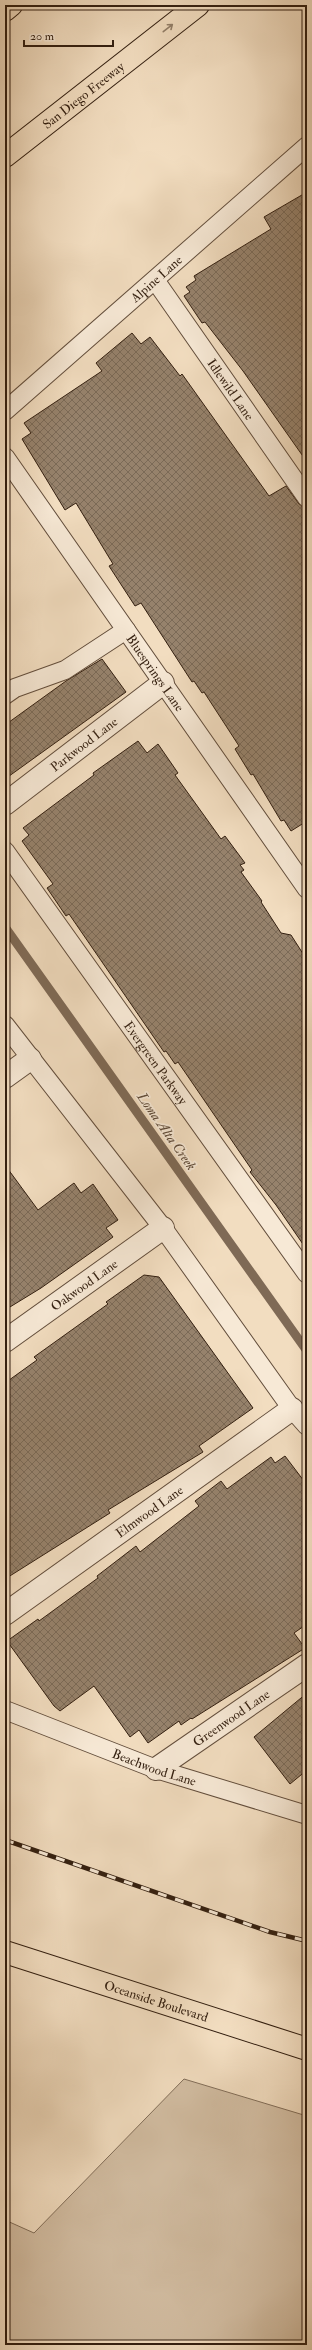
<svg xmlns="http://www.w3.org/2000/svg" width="312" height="2350" viewBox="0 0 312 2350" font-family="'IM FELL Double Pica',serif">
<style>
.grass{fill:#d2bda2;stroke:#826e59}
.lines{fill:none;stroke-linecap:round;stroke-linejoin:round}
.stream{stroke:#7f6a56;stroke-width:9}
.building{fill:url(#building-cross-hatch);stroke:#331f10}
.service-casing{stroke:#634e3c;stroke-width:20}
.minor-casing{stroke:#634e3c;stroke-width:24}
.primary-casing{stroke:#331f10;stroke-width:24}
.motorway-casing{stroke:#331f10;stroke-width:24}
.service{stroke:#f7e9d6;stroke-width:18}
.minor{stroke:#f7e9d6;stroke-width:22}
.primary{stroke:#f2ddc0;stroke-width:22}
.motorway{stroke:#f2ddc0;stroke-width:22}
.rail-casing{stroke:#331f10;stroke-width:4.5}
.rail{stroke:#f7e9d6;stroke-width:3;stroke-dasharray:9;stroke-linecap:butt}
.oneway{stroke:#927e68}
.labels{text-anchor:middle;stroke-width:3.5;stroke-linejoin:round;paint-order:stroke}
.street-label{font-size:13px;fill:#331f10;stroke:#f7e9d6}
.water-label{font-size:14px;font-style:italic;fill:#5f4b39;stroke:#f7e9d6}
</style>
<defs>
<pattern id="building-cross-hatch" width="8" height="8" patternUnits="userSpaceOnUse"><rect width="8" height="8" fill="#96826c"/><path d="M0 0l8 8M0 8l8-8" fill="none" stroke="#7b6a57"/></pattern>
</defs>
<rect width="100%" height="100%" fill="#f2ddc0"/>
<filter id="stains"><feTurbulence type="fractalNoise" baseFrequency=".005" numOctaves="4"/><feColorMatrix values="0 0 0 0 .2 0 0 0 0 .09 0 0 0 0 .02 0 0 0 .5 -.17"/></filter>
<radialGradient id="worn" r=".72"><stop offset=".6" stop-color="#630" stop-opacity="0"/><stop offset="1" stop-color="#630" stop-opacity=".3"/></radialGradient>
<path class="grass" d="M184,2079l123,37v229h-302v-125l29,13z"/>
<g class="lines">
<path class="stream" d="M5,927l302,424"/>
</g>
<g class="building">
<path d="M307,192v270l-64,-91 -38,-49 -3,1 -18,-27 6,-4 -4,-5 10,-7 -2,-4 77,-47 -7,-12z"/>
<path d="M132,333l9,11 9,-7 30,39 2,-2 87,122 17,-10 13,18 8,4v313l-16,10 -7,-11 -3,1 -28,-47 -2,1 -16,-26 4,-3 -35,-54 -2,1 -8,-12 -2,1 -51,-79 -6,3 -26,-40 4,-2 -37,-61 -11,7 -43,-71 9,-6 -7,-10 78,-52 -6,-8z"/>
<path d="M102,659l24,33 -121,87v-54l61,-44z"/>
<path d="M138,741l9,12 11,-9 20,29 -3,2 46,64 4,-3 20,27 -5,2 4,5 -3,2 21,29 -1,1 20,31 10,2 16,25v290l-31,-45 -26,-33 2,-2 -74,-108 -3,2 -9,-13 -2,1 -95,-138 -3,2 -19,-28 6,-4 -31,-43 7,-6 -6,-7 71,-53 -1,-2z"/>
<path d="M5,1165l33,45 36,-27 7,10 12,-9 25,36 -12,8 7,9 -72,51 -36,22z"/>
<path d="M144,1275l15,2 94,131 -54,38 4,6 -95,58 2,3 -105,66v-196l32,-23 -3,-3 74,-53 -2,-2z"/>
<path d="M285,1456l22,29v139l-13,9 11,15 -113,71 -1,-1 -10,7 -2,-4 -31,22 -9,-13 -9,7 -36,-51 -34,25 -6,-5 -47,-65 31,-22 1,2 59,-43 -1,-2 39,-30 4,6 59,-46 -4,-5 26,-20 6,8 44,-32 4,6z"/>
<path d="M307,1693v77l-17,14 -36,-47z"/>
</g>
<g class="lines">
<defs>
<g id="service">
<path id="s1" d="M155,280l152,218"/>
<path id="s2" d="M5,411l302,-265"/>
<path id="s3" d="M5,457l302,432"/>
<path d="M5,695l10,-7 50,-18 61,-40"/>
<path id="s4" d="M5,851l302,423"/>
<path d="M5,1025l158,203 129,181 15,17"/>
<path id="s5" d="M5,1710l151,59 151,46"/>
</g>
<g id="minor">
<path id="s6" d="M5,804l158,-121"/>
<path d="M5,1077l25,-18"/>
<path id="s7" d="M5,1341l158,-113"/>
<path id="s8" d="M5,1614l287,-205"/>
<path id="s9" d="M156,1769l151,-104"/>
</g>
<g id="primary">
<path id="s10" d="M5,1952l302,97"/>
</g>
<g id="motorway">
<path d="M5,10l6,-5"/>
<path id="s11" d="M5,156l193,-151"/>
</g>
</defs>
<use href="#service" class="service-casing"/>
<use href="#minor" class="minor-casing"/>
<use href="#primary" class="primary-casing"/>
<use href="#motorway" class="motorway-casing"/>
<use href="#service" class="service"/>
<use href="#minor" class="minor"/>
<use href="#primary" class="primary"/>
<use href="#motorway" class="motorway"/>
<defs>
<path id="rail" d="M5,1840l265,92 37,9"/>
</defs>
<use href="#rail" class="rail-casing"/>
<use href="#rail" class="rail"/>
</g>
<defs><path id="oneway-shaft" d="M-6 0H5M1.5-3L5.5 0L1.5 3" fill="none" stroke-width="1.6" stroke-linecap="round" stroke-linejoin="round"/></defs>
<use class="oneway" href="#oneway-shaft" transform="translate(168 28) rotate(-38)"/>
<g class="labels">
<g class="street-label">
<text dy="5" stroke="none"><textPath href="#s11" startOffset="99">San Diego Freeway</textPath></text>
<text dy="5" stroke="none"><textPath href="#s2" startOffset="201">Alpine Lane</textPath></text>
<text dy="5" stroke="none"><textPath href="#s1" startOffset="133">Idlewild Lane</textPath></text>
<text dy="5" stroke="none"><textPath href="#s3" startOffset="263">Bluesprings Lane</textPath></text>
<text dy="5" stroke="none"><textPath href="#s6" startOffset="99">Parkwood Lane</textPath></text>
<text dy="5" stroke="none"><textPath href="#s4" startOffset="260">Evergreen Parkway</textPath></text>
<text dy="5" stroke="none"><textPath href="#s7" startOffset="97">Oakwood Lane</textPath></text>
<text dy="5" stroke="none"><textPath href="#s8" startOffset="177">Elmwood Lane</textPath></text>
<text dy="5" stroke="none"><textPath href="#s9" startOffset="91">Greenwood Lane</textPath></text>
<text dy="5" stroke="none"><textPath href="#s5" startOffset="160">Beachwood Lane</textPath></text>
<text dy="5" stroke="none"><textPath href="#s10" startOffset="159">Oceanside Boulevard</textPath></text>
</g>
<g class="water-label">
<text transform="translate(167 1131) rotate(55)" y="5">Loma Alta Creek</text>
</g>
</g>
<rect width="312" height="2350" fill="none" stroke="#f2ddc0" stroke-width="20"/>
<rect x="6" y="6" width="300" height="2338" fill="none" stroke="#331f10" stroke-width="2"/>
<rect x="10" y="10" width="292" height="2330" fill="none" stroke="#331f10"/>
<path d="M24 40v6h89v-6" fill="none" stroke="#331f10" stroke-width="2"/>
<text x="30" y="40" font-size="12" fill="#331f10" stroke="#f7e9d6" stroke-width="3" paint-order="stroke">20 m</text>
<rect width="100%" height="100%" filter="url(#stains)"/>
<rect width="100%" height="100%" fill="url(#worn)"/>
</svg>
